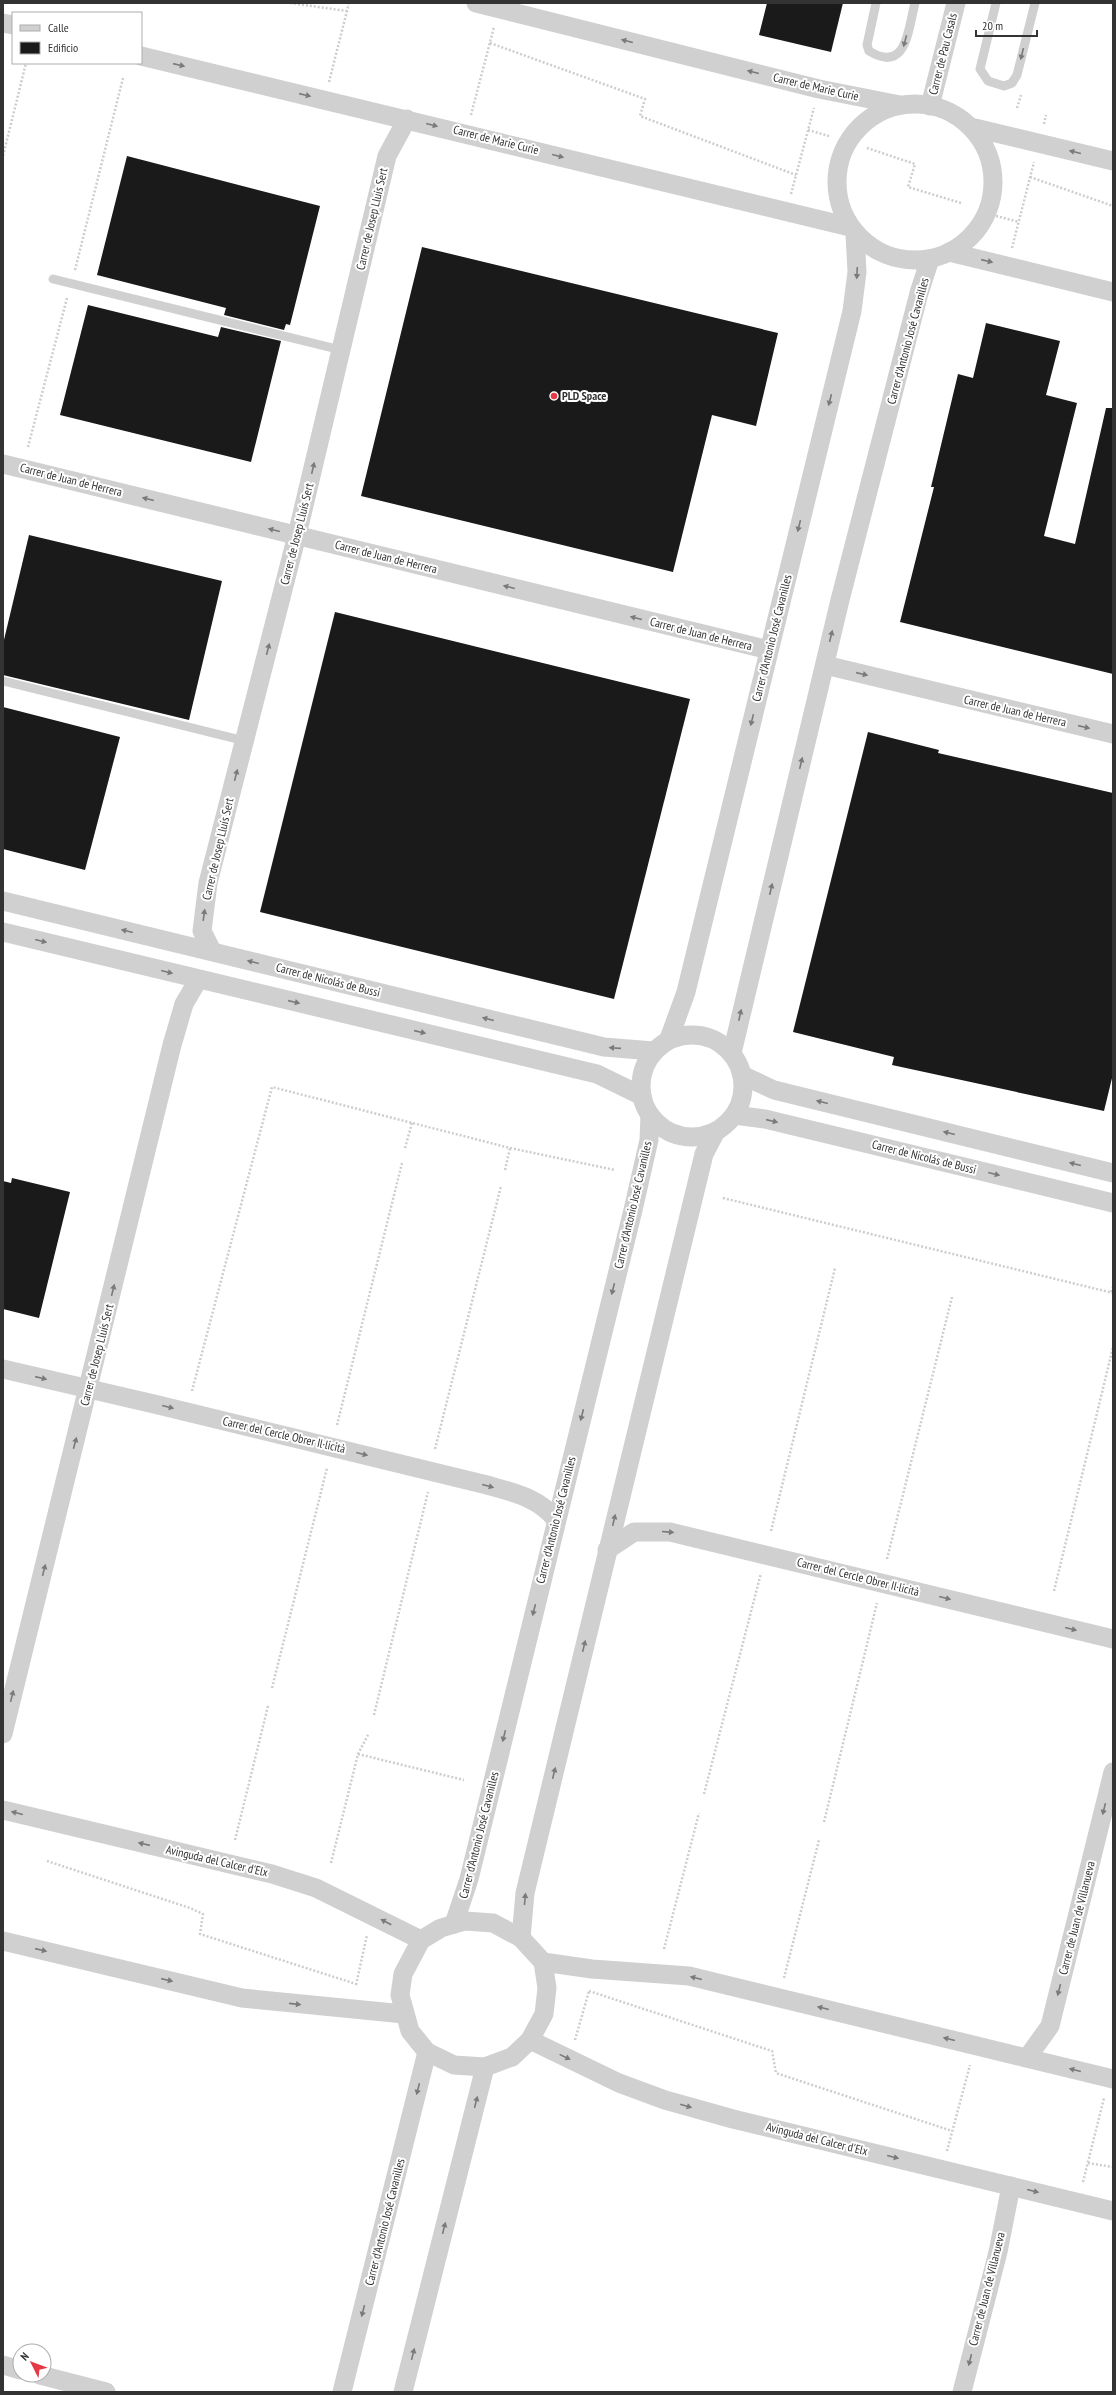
<svg xmlns="http://www.w3.org/2000/svg" width="1116" height="2395" viewBox="0 0 1116 2395" font-family="'PT Sans Narrow',sans-serif">
<style>
.building{fill:#1a1a1a}
.lines{fill:none;stroke-linecap:round;stroke-linejoin:round}
.path{stroke:#cdcdcd;stroke-width:2.5;stroke-dasharray:2 2;stroke-linecap:butt}
.lane{stroke:#d0d0d0;stroke-width:9}
.street{stroke:#d0d0d0;stroke-width:19}
.oneway{fill:#7a7a7a}
.poi-dot{fill:#e63946;stroke:#fff;stroke-width:1.5}
.labels{text-anchor:middle;stroke-width:4;stroke-linejoin:round;paint-order:stroke}
.street-label{font-size:12px;fill:#333;stroke:#fff}
.poi-label{font-size:12px;font-weight:bold;fill:#333;stroke:#fff;text-anchor:start}
</style>
<rect width="100%" height="100%" fill="#fff"/>
<g class="building">
<path d="M767,3h76l-12,49 -72,-17z"/>
<path d="M127,156l193,50 -30,119 -4,-1 -2,6 -60,-15 2,-7 -129,-33z"/>
<path d="M422,247l356,86 -22,93 -44,-11 -39,157 -312,-76z"/>
<path d="M88,305l130,32 3,-10 60,14 -30,121 -191,-47z"/>
<path d="M986,323l74,18 -14,54 31,8 -33,133 31,8 31,-136h7v266l-213,-52 34,-135h-3l27,-113 15,4z"/>
<path d="M29,535l193,46 -33,139 -186,-45v-31z"/>
<path d="M335,612l355,87 -76,300 -354,-87z"/>
<path d="M3,707l117,30 -35,133 -82,-21z"/>
<path d="M868,732l71,18 -1,3 175,40v281l-9,37 -212,-46 2,-8 -101,-25z"/>
<path d="M12,1178l58,14 -31,126 -36,-9v-128l8,2z"/>
</g>
<g class="lines">
<g class="path">
<path d="M290,3l57,8"/>
<path d="M490,43l155,56 -5,17 156,59"/>
<path d="M329,82l20,-79"/>
<path d="M1017,108l4,-13"/>
<path d="M471,115l23,-88"/>
<path d="M1044,124l2,-9"/>
<path d="M808,130l21,6"/>
<path d="M867,148l48,16 -7,23 53,16"/>
<path d="M3,156l23,-93"/>
<path d="M1030,177l83,29"/>
<path d="M791,194l23,-86"/>
<path d="M996,216l23,6"/>
<path d="M1012,248l22,-86"/>
<path d="M75,270l48,-192"/>
<path d="M28,447l39,-149"/>
<path d="M405,1148l7,-25"/>
<path d="M505,1170l5,-22"/>
<path d="M723,1198l390,95"/>
<path d="M1111,1292l2,-5"/>
<path d="M192,1391l80,-304 238,61 105,22"/>
<path d="M337,1425l65,-262"/>
<path d="M435,1449l66,-263"/>
<path d="M771,1531l64,-263"/>
<path d="M887,1559l65,-262"/>
<path d="M1054,1591l59,-244"/>
<path d="M272,1688l55,-220"/>
<path d="M374,1715l54,-223"/>
<path d="M358,1754l106,26"/>
<path d="M704,1794l57,-221"/>
<path d="M824,1822l53,-219"/>
<path d="M235,1840l33,-134"/>
<path d="M47,1861l143,47 13,6 -3,20 156,50"/>
<path d="M331,1863l27,-109 11,-21"/>
<path d="M664,1949l35,-136"/>
<path d="M784,1978l35,-138"/>
<path d="M356,1985l11,-50"/>
<path d="M589,1991l183,60 4,22 176,58"/>
<path d="M575,2040l14,-49"/>
<path d="M947,2151l23,-86"/>
<path d="M1088,2163l25,4"/>
<path d="M1083,2182l21,-84"/>
</g>
<g class="lane">
<path d="M876,3l-9,42 2,6c38,23 39,-22 46,-48"/>
<path d="M996,3l-16,66 8,12 16,5 8,-3 5,-8 18,-72"/>
<path d="M53,279l288,71"/>
<path d="M3,681l242,60"/>
</g>
<g class="street">
<path d="M476,3l343,86 81,16"/>
<path d="M3,23l10,2"/>
<path d="M141,56l709,171"/>
<circle cx="915" cy="182" r="78"/>
<path d="M930,106l26,-103"/>
<path d="M975,128l138,33"/>
<path d="M949,252l164,40"/>
<path d="M3,464l766,186"/>
<path d="M825,665l288,69"/>
<path d="M3,901l601,146 49,4"/>
<path d="M3,932l594,142 45,22"/>
<path d="M212,951l-10,-20 6,-48 89,-348 90,-379 20,-37"/>
<circle cx="692" cy="1086" r="51"/>
<path d="M669,1039l17,-47 166,-681 5,-39 -2,-38"/>
<path d="M732,1053l108,-453 79,-307 11,-34"/>
<path d="M742,1075l32,15 339,83"/>
<path d="M734,1115l31,4 348,84"/>
<path d="M3,1369l151,35 333,81c25,7 53,13 69,35"/>
<path d="M607,1550l27,-18h36l443,107"/>
<path d="M3,1734l169,-689 12,-41 14,-24"/>
<path d="M3,1810l269,64 44,14 105,52"/>
<path d="M465,1921l28,2 28,15 22,24 4,26 -3,26 -14,26 -18,17 -27,10 -31,-2 -27,-13 -17,-21 -10,-36 3,-21 18,-34 20,-12z"/>
<path d="M454,1924l15,-45 164,-669 16,-70 1,-25"/>
<path d="M521,1938l4,-45 179,-739 11,-21"/>
<path d="M3,1941l239,57 162,16"/>
<path d="M543,1962l49,7 97,7 424,103"/>
<path d="M530,2040l89,43 46,17 68,19 380,92"/>
<path d="M1027,2058l23,-32 63,-254"/>
<path d="M3,2365l17,5"/>
<path d="M40,2375l66,17"/>
<path d="M342,2392l85,-340"/>
<path d="M403,2392l82,-325"/>
<path d="M962,2392l36,-140 13,-66"/>
</g>
</g>
<defs><path id="oneway-solid" d="M-6-.8H1V-3.2L6.5 0L1 3.2V.8H-6Z"/></defs>
<g class="oneway">
<use href="#oneway-solid" transform="translate(627 41) rotate(-166)"/>
<use href="#oneway-solid" transform="translate(905 41) rotate(105)"/>
<use href="#oneway-solid" transform="translate(1022 54) rotate(104)"/>
<use href="#oneway-solid" transform="translate(179 65) rotate(13)"/>
<use href="#oneway-solid" transform="translate(753 72) rotate(-166)"/>
<use href="#oneway-solid" transform="translate(305 95) rotate(13)"/>
<use href="#oneway-solid" transform="translate(432 125) rotate(14)"/>
<use href="#oneway-solid" transform="translate(1075 152) rotate(-166)"/>
<use href="#oneway-solid" transform="translate(558 156) rotate(14)"/>
<use href="#oneway-solid" transform="translate(987 261) rotate(13)"/>
<use href="#oneway-solid" transform="translate(857 273) rotate(93)"/>
<use href="#oneway-solid" transform="translate(830 400) rotate(104)"/>
<use href="#oneway-solid" transform="translate(313 468) rotate(-77)"/>
<use href="#oneway-solid" transform="translate(148 499) rotate(-166)"/>
<use href="#oneway-solid" transform="translate(799 526) rotate(104)"/>
<use href="#oneway-solid" transform="translate(274 530) rotate(-166)"/>
<use href="#oneway-solid" transform="translate(509 587) rotate(-166)"/>
<use href="#oneway-solid" transform="translate(636 618) rotate(-166)"/>
<use href="#oneway-solid" transform="translate(831 636) rotate(-76)"/>
<use href="#oneway-solid" transform="translate(268 649) rotate(-76)"/>
<use href="#oneway-solid" transform="translate(862 674) rotate(13)"/>
<use href="#oneway-solid" transform="translate(752 720) rotate(104)"/>
<use href="#oneway-solid" transform="translate(1084 727) rotate(13)"/>
<use href="#oneway-solid" transform="translate(801 763) rotate(-77)"/>
<use href="#oneway-solid" transform="translate(236 775) rotate(-76)"/>
<use href="#oneway-solid" transform="translate(771 889) rotate(-77)"/>
<use href="#oneway-solid" transform="translate(204 915) rotate(-82)"/>
<use href="#oneway-solid" transform="translate(127 931) rotate(-166)"/>
<use href="#oneway-solid" transform="translate(41 941) rotate(14)"/>
<use href="#oneway-solid" transform="translate(253 962) rotate(-166)"/>
<use href="#oneway-solid" transform="translate(167 972) rotate(14)"/>
<use href="#oneway-solid" transform="translate(294 1002) rotate(13)"/>
<use href="#oneway-solid" transform="translate(740 1015) rotate(-78)"/>
<use href="#oneway-solid" transform="translate(488 1019) rotate(-166)"/>
<use href="#oneway-solid" transform="translate(420 1032) rotate(13)"/>
<use href="#oneway-solid" transform="translate(615 1048) rotate(-176)"/>
<use href="#oneway-solid" transform="translate(822 1102) rotate(-166)"/>
<use href="#oneway-solid" transform="translate(772 1121) rotate(13)"/>
<use href="#oneway-solid" transform="translate(949 1133) rotate(-166)"/>
<use href="#oneway-solid" transform="translate(1075 1164) rotate(-166)"/>
<use href="#oneway-solid" transform="translate(994 1174) rotate(14)"/>
<use href="#oneway-solid" transform="translate(613 1289) rotate(104)"/>
<use href="#oneway-solid" transform="translate(113 1290) rotate(-76)"/>
<use href="#oneway-solid" transform="translate(41 1378) rotate(13)"/>
<use href="#oneway-solid" transform="translate(168 1407) rotate(14)"/>
<use href="#oneway-solid" transform="translate(582 1415) rotate(104)"/>
<use href="#oneway-solid" transform="translate(75 1443) rotate(-75)"/>
<use href="#oneway-solid" transform="translate(362 1454) rotate(14)"/>
<use href="#oneway-solid" transform="translate(488 1486) rotate(15)"/>
<use href="#oneway-solid" transform="translate(614 1520) rotate(-77)"/>
<use href="#oneway-solid" transform="translate(668 1532) rotate(5)"/>
<use href="#oneway-solid" transform="translate(44 1570) rotate(-76)"/>
<use href="#oneway-solid" transform="translate(945 1598) rotate(14)"/>
<use href="#oneway-solid" transform="translate(534 1610) rotate(104)"/>
<use href="#oneway-solid" transform="translate(1071 1629) rotate(14)"/>
<use href="#oneway-solid" transform="translate(584 1646) rotate(-77)"/>
<use href="#oneway-solid" transform="translate(12 1696) rotate(-76)"/>
<use href="#oneway-solid" transform="translate(504 1736) rotate(104)"/>
<use href="#oneway-solid" transform="translate(554 1773) rotate(-76)"/>
<use href="#oneway-solid" transform="translate(1104 1809) rotate(104)"/>
<use href="#oneway-solid" transform="translate(17 1813) rotate(-166)"/>
<use href="#oneway-solid" transform="translate(144 1844) rotate(-167)"/>
<use href="#oneway-solid" transform="translate(525 1899) rotate(-85)"/>
<use href="#oneway-solid" transform="translate(386 1922) rotate(-152)"/>
<use href="#oneway-solid" transform="translate(41 1950) rotate(13)"/>
<use href="#oneway-solid" transform="translate(696 1978) rotate(-166)"/>
<use href="#oneway-solid" transform="translate(167 1980) rotate(13)"/>
<use href="#oneway-solid" transform="translate(1059 1990) rotate(104)"/>
<use href="#oneway-solid" transform="translate(295 2004) rotate(6)"/>
<use href="#oneway-solid" transform="translate(823 2008) rotate(-166)"/>
<use href="#oneway-solid" transform="translate(949 2039) rotate(-166)"/>
<use href="#oneway-solid" transform="translate(565 2057) rotate(26)"/>
<use href="#oneway-solid" transform="translate(1075 2070) rotate(-166)"/>
<use href="#oneway-solid" transform="translate(418 2089) rotate(104)"/>
<use href="#oneway-solid" transform="translate(476 2102) rotate(-76)"/>
<use href="#oneway-solid" transform="translate(686 2106) rotate(16)"/>
<use href="#oneway-solid" transform="translate(893 2157) rotate(14)"/>
<use href="#oneway-solid" transform="translate(1033 2191) rotate(14)"/>
<use href="#oneway-solid" transform="translate(444 2228) rotate(-76)"/>
<use href="#oneway-solid" transform="translate(363 2311) rotate(104)"/>
<use href="#oneway-solid" transform="translate(413 2354) rotate(-76)"/>
<use href="#oneway-solid" transform="translate(970 2360) rotate(104)"/>
</g>
<circle class="poi-dot" cx="554" cy="396" r="4"/>
<g class="labels">
<g class="street-label">
<text transform="translate(943 54) rotate(-76)" y="4">Carrer de Pau Casals</text>
<text transform="translate(816 87) rotate(13)" y="4">Carrer de Marie Curie</text>
<text transform="translate(496 140) rotate(14)" y="4">Carrer de Marie Curie</text>
<text transform="translate(372 219) rotate(-77)" y="4">Carrer de Josep Lluís Sert</text>
<text transform="translate(908 341) rotate(-75)" y="4">Carrer d'Antonio José Cavanilles</text>
<text transform="translate(71 480) rotate(14)" y="4">Carrer de Juan de Herrera</text>
<text transform="translate(297 534) rotate(-76)" y="4">Carrer de Josep Lluís Sert</text>
<text transform="translate(386 557) rotate(14)" y="4">Carrer de Juan de Herrera</text>
<text transform="translate(701 634) rotate(14)" y="4">Carrer de Juan de Herrera</text>
<text transform="translate(772 638) rotate(-76)" y="4">Carrer d'Antonio José Cavanilles</text>
<text transform="translate(1015 711) rotate(13)" y="4">Carrer de Juan de Herrera</text>
<text transform="translate(218 849) rotate(-77)" y="4">Carrer de Josep Lluís Sert</text>
<text transform="translate(328 980) rotate(14)" y="4">Carrer de Nicolás de Bussi</text>
<text transform="translate(924 1157) rotate(14)" y="4">Carrer de Nicolás de Bussi</text>
<text transform="translate(633 1205) rotate(-77)" y="4">Carrer d'Antonio José Cavanilles</text>
<text transform="translate(97 1355) rotate(-76)" y="4">Carrer de Josep Lluís Sert</text>
<text transform="translate(284 1435) rotate(13)" y="4">Carrer del Cercle Obrer Il·licità</text>
<text transform="translate(556 1520) rotate(-76)" y="4">Carrer d'Antonio José Cavanilles</text>
<text transform="translate(858 1577) rotate(14)" y="4">Carrer del Cercle Obrer Il·licità</text>
<text transform="translate(479 1835) rotate(-76)" y="4">Carrer d'Antonio José Cavanilles</text>
<text transform="translate(217 1861) rotate(13)" y="4">Avinguda del Calcer d'Elx</text>
<text transform="translate(1077 1918) rotate(-76)" y="4">Carrer de Juan de Villanueva</text>
<text transform="translate(817 2139) rotate(14)" y="4">Avinguda del Calcer d'Elx</text>
<text transform="translate(385 2222) rotate(-76)" y="4">Carrer d'Antonio José Cavanilles</text>
<text transform="translate(987 2289) rotate(-76)" y="4">Carrer de Juan de Villanueva</text>
</g>
<g class="poi-label">
<text x="562" y="400">PLD Space</text>
</g>
</g>
<rect width="1116" height="2395" fill="none" stroke="#333333" stroke-width="8"/>
<rect x="12" y="12" width="130" height="52" fill="#ffffff" stroke="#adadad"/>
<rect x="20" y="25" width="20" height="6" fill="#d0d0d0" stroke="#adadad"/>
<text x="48" y="32" font-size="12" fill="#333333">Calle</text>
<rect x="20" y="42" width="20" height="12" fill="#1a1a1a" stroke="#adadad"/>
<text x="48" y="52" font-size="12" fill="#333333">Edificio</text>
<g transform="translate(32 2363) rotate(312)"><circle r="19" fill="#ffffff" stroke="#adadad"/>
<path d="M0-3L7 15L0 10L-7 15Z" fill="#e63946"/>
<text y="-6" font-size="11" font-weight="bold" text-anchor="middle" fill="#333333">N</text>
</g>
<path d="M976 30v6h61v-6" fill="none" stroke="#333333" stroke-width="2"/>
<text x="982" y="30" font-size="12" fill="#333333" stroke="#ffffff" stroke-width="3" paint-order="stroke">20 m</text>
</svg>
